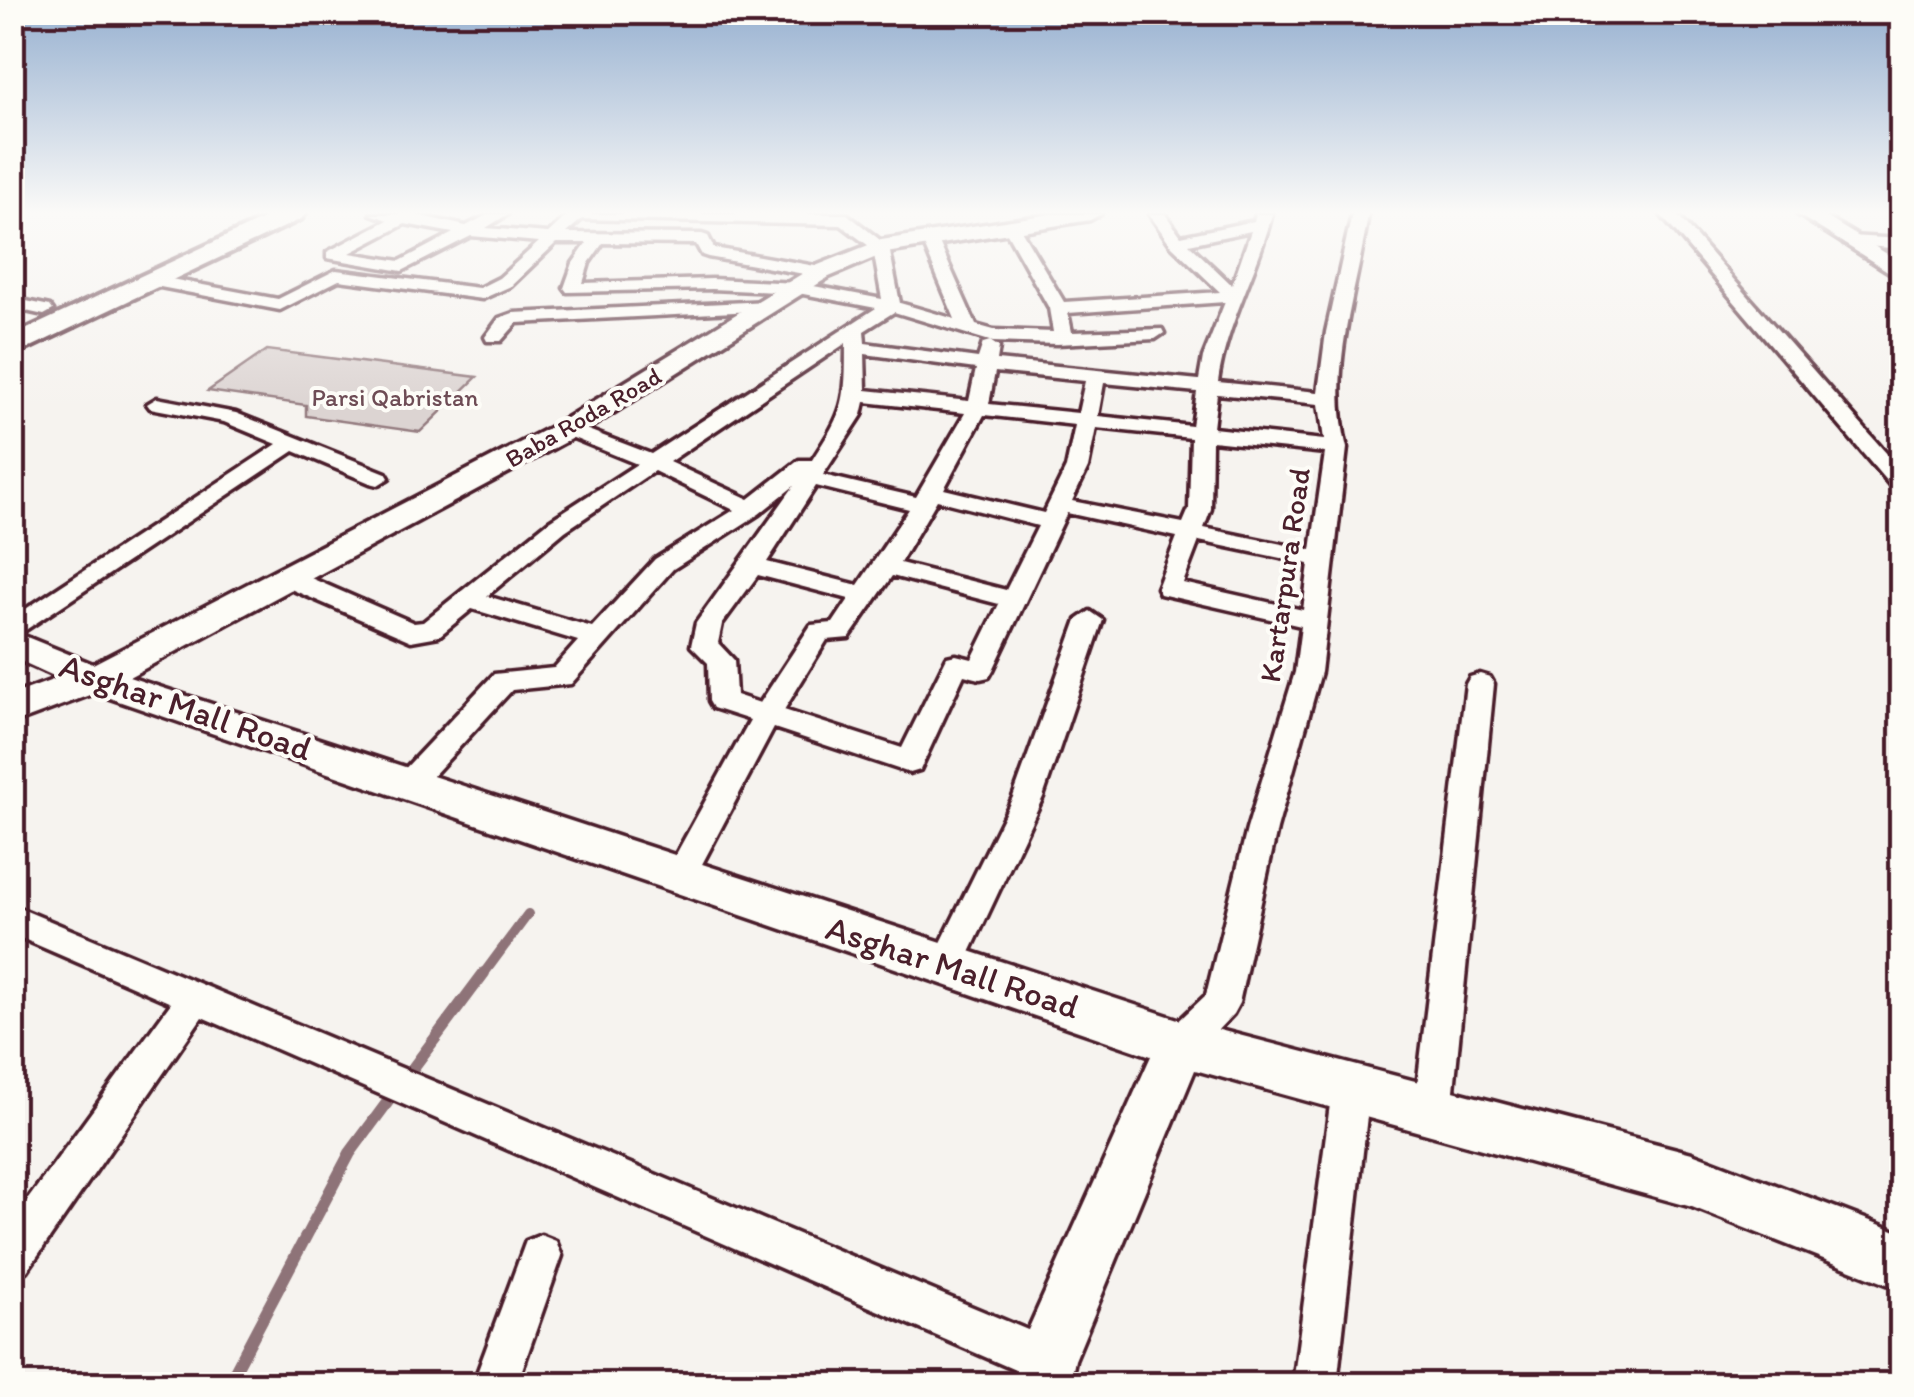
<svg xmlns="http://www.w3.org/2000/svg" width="1914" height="1397" viewBox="0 0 1914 1397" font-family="Itim,sans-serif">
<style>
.green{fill:#dcd4d2;stroke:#937a7e;stroke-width:2.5}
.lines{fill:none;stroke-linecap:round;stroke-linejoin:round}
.stream-far1{stroke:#8e7378;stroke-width:10}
.stream{stroke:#8e7378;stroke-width:12}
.street-casing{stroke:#4a1f2b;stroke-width:7}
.secondary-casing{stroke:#4a1f2b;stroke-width:7}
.primary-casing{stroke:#4a1f2b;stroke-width:8}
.street{fill:#fdfcf7;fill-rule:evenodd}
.secondary{fill:#fdfcf7;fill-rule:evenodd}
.primary{fill:#fdfcf7;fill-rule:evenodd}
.labels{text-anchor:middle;stroke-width:8;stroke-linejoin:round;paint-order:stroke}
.far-park-label{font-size:25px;fill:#6e4c55;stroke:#fdfcf7}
.far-street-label{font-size:25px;fill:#4a1f2b;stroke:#fdfcf7}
.street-label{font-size:30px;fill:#4a1f2b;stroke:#fdfcf7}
.near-street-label{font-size:35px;fill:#4a1f2b;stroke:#fdfcf7}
</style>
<rect width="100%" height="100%" fill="#f6f3ef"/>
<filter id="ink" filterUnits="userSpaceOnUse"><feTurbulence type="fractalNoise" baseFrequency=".01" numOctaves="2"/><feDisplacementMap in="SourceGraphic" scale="20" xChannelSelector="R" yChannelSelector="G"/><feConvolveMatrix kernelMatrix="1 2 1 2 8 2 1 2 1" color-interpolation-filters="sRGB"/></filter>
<g filter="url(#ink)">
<path class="green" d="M267,350l210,27 -57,55 -114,-16v-11l-98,-14z"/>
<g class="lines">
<path class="stream-far1" d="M482,976l46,-62"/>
<g class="stream">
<path d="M404,1080l80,-107"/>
<path d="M228,1384l122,-231 45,-61"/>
</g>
<defs>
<g id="street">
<path d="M371,214h41l54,12 23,-12h19l-22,14 62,5 21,-19h278l42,33 11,56 55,16 -33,-79 8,-5 8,5 38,85 18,5 59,2 -4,-24 -46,-82 2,-3h12l47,79 156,-10 -49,-47 -22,-31h16l16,22 73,-15 2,-7h16c-14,57 -46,110 -54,168l100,10 8,-60 26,-118h16c-11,79 -41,154 -21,234l-26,224 -44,157 -38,174 -6,11 -39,41 -13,5 -13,-5 -5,-12 5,-12 38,-36 41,-166 48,-157 6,-46 -141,-32 -3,-6 20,-51 -110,-24 -74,157 -4,7 -9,2 -16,-4 -44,95 -10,3 -136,-45 -83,157 -11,4 -11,-4 -5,-9 86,-156 -37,-12 -4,-7 -1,-38 -17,-17 5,-23 98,-137 -35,28 -86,55 -102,115 -59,6 -93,101 -10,3 -10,-3 -5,-8 5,-8 95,-101 60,-6 24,-27 -106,-32 -33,27 -28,5 -132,-57 -3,-6 3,-6h18l117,51 9,-1 126,-101 88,-57 -76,-31 -3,-4 3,-4h14l76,29 225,-146 -78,-15 -86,-4 -145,3 -3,-4 9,-25 14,-20h-31l-45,43 -29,13 -143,-19 -59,30 -125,-24 -9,-5 9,-5 123,23 58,-29 143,18 20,-10 40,-36 -68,-6 -69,35 -75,-13v-6l61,-32zM582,219l259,6 32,24 9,50 -84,-16 -86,-4 -129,4 6,-20 14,-20 93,1 6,11 6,2 113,20 8,-5 -8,-5 -107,-19 -6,-12 -6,-2 -136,-1zM405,224l48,9 -53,28 -50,-8zM1251,231l-19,54 -43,-41zM1225,302l-22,55 -4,23 -202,-20 2,-13 -9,-6 -7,2 -5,15 -113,-15 -1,-12 30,-19 99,30 64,2 98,-5 9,-6 -2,-4 -90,3 -4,-19zM846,343c0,59 -1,67 -34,117h-13l-50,39 -80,-37zM865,354l111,15 -7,32 -103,-11zM995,372l90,9 -7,32 -89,-9zM1104,383l93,9 -5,34 -94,-10zM1217,394l102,10 5,36 -111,-12zM865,402l100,11 -49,84 -93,-22 39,-60zM984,415l91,10 -9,43 -22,45 -100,-24zM1096,428l95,10 -2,71 -6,14 -111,-22 16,-33zM1212,441l113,12 -14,97 -107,-22 7,-19zM654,471l80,39 -79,49 -63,68 -105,-31 78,-65zM816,486l93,23 -51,76 -91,-23zM937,500l101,26 -32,64 -106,-27zM1199,541l110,23 -6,46 -120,-27zM758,575l91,24 -16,24 -22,2 -51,78 -24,-8 -2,-35 -16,-17 4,-19zM892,576l107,28 -27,55 -16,-4 -9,2 -45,91 -118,-38 43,-70 22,-2z"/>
<path d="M1660,214h16l226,257v21l-8,-2z"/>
<path d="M1850,236l52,3v10l-58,-5v-6z"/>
<path d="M12,298l38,8 3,4 -9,5 -32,-7z"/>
<path d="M768,301l9,5 -3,4 -257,13 -16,18h-14l-2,-4 14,-19 14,-5z"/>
<path d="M157,398l79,15 150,60 3,5 -11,7 -8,-2 -76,-32 -282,188v-21l265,-174 -53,-22 -74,-14 -3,-4z"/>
<path d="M1090,611l13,9 -60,177 -84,179 -12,4 -12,-4 -5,-11 83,-168 64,-177z"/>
<path d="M1480,674l10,3 4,7 -42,427 -6,13 -13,6 -13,-6 -6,-13 52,-427 4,-7z"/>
<path d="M12,905l1049,439 6,16 -6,16 -16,6 -16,-6 -827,-359 -175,254 -15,5v-55l159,-218 -159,-69z"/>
<path d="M1351,1071l13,5 6,13 -33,295h-44l39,-295 6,-13z"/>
<path d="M541,1235l15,6 6,15 -45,128h-44l53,-143z"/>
</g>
<g id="secondary">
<path d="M1051,214h50l-11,6 -204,33 -57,24 -251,158 -449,242 1052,343 511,133 210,80v57l-210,-83 -497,-137 -120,290 -5,24h-60l14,-45 127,-283 -1056,-363 -83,31v-29l46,-17 -46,-21v-26l81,33 465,-241 255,-156 68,-27z"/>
<path d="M1797,214h24l81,49v17z"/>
</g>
<path id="primary" d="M274,214h31l-4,5 -289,137v-20z"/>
</defs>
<use href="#street" class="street-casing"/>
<use href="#secondary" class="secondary-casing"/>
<use href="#primary" class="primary-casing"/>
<use href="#street" class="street"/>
<use href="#secondary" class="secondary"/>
<use href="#primary" class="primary"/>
</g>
</g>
<linearGradient id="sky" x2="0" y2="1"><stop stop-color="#96b0d0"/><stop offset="0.52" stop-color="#fbfaf8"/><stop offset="1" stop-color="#fbfaf8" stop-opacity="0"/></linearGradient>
<rect width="1914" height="409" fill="url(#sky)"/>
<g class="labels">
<g class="far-park-label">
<text x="395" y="406">Parsi Qabristan</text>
</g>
<g class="far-street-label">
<text transform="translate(583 417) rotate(-30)" y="9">Baba Roda Road</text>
</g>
<g class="street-label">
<text transform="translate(1285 575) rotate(-82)" y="10">Kartarpura Road</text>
</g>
<g class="near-street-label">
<text transform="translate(186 707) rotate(19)" y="12">Asghar Mall Road</text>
<text transform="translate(953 967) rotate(18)" y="12">Asghar Mall Road</text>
</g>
</g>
<rect width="1914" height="1397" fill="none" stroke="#fdfcf7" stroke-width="50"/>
<rect x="25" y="25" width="1864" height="1347" fill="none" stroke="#4a1f2b" stroke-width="4" filter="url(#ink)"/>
</svg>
